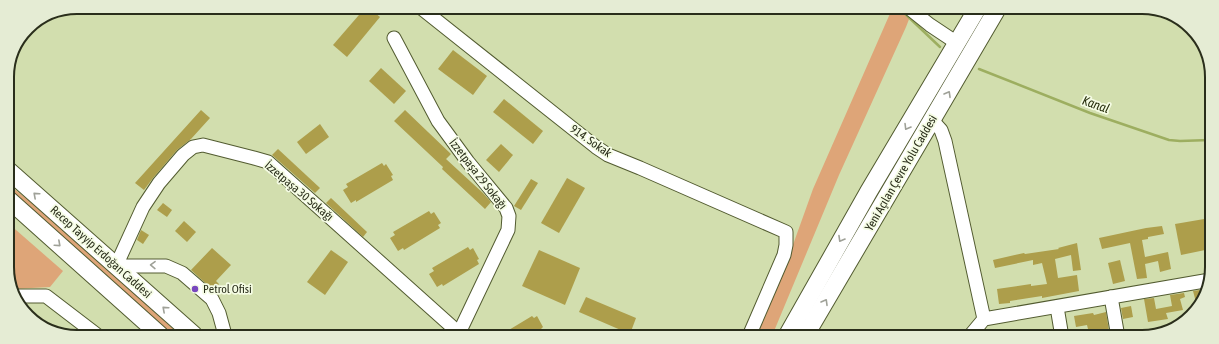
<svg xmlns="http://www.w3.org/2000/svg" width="1219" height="344" viewBox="0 0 1219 344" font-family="'Asap Condensed',sans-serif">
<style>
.green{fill:#dea578}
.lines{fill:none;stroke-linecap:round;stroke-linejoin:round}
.stream{stroke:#9dae60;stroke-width:2.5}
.building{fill:#ad9e4b}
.minor-casing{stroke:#525b30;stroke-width:15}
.major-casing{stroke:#525b30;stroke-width:19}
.minor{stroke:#fff;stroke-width:13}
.major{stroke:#fff;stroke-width:17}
.oneway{stroke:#9fa198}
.poi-dot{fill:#7847be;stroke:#f5fce4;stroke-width:1.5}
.labels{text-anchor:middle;stroke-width:3.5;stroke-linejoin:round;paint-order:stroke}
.street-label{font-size:12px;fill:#2a2e1b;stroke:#f5fce4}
.poi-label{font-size:12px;fill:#2a2e1b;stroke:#f5fce4;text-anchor:start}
.water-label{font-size:13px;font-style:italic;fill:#272e0c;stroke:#f5fce4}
.rim{fill:none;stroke:#2a2e1b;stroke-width:2}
</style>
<rect width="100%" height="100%" fill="#d2deae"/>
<g class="green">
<path d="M892,9h21l-7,18 -67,148 -67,161h-18l40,-94 19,-53z"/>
<path d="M8,184l44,35 128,116h-11l-161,-144z"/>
<path d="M8,223l55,48 -13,16 -37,2 -5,-8z"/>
</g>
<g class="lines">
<g class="stream">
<path d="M900,9l40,38"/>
<path d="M979,69l111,44 79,27 11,1 30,-1"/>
</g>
</g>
<g class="building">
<path d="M365,8h4l11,9 -33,40 -14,-12z"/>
<path d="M453,50l34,26 -14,19 -35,-26z"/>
<path d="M381,68l25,23 -12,13 -25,-23z"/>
<path d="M504,99l39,32 -10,13 -40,-32z"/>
<path d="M201,110l9,8 -19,21 -14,11 -24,28 -9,12 -9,-7z"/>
<path d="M405,110l46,44 -5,5 37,34 8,9 -6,7 -43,-40 1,-2 -49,-46z"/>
<path d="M320,124l9,13 -23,17 -9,-12z"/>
<path d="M501,144l12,11 -14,17 -13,-12z"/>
<path d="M278,149l42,39 -5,5 -43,-38z"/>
<path d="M382,163l2,3 2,-2 7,11 -2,1 2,4 -37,22v-2l-5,3 -8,-13 5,-3 -2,-3z"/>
<path d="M567,178l18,10 -26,45 -18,-10z"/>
<path d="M531,179l7,4 -17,27 -7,-4z"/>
<path d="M331,198l36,34 -4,5 -37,-34z"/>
<path d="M163,203l9,7 -5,7 -10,-7z"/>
<path d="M429,211l2,3 3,-2 7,11 -3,2 2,3 -36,22 -1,-2 -5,3 -8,-13 5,-3 -2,-3z"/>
<path d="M1210,218v31l-29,6 -6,-31z"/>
<path d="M184,221l12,11 -9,10 -12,-11z"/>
<path d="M1162,226l2,8 -16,3v2l-6,1 3,17 23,-5 3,17 -11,3 -2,-11 -13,3 2,14 -10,1 -7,-36 -28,6 -3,-11 47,-10z"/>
<path d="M141,230l8,5 -6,9 -6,-4z"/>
<path d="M1077,243l4,27 -8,1 -2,-16 -16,4 3,19 19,-3 2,16 -37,7v-2l-32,5v2l-11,1 -2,-15 34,-5v2l16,-2 -5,-21 -9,2v-5l-38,8 -2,-8 31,-7 1,1 34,-5 -1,-1z"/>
<path d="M468,247l2,3 3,-2 6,11 -2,1 2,4 -36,22 -1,-2 -5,3 -8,-13 5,-3 -2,-3z"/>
<path d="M212,248l19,17 -15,16 3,3 -6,6 -22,-20z"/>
<path d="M331,250l17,12 -23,33 -18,-13z"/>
<path d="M539,250l41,18 -15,37 -43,-19z"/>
<path d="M1120,260l5,21 -12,3 -5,-21z"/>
<path d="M1207,289l-3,5 -7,12 -4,-15z"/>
<path d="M1184,293l1,4 -5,2 3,11 -17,3 2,6 -20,3 -4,-23 10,-1 2,11 16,-3 -2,-11z"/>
<path d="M586,297l50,21 -6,16 -51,-22z"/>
<path d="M1131,306l2,11 -10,2 -2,-11z"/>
<path d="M1106,312l4,25h-20l-3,-12 -11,2 -2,-11 19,-3 1,2z"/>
<path d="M532,316l2,2 3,-2 6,11 -2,2 2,4 -5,3h-39z"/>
</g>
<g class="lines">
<defs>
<g id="minor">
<path d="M421,8l175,139 12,8 32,13 146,64v13l-2,10 -35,81"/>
<path d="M910,9l20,16 27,18"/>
<path d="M394,38l44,83 30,41 38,46 3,8 -1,14 -50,105"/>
<path d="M932,120l9,10 4,11 39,178"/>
<path d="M17,296h29l51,39"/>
<path d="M1111,297l7,40"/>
<path d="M1057,307l5,30"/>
<path d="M225,335l-6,-22 -7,-14 -30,-26 -16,-7h-50l27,-59 16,-24 24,-28 10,-8 10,-2 51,13 14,4 191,171"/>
<path d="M969,337l15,-18 226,-39"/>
</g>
<g id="major">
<path d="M8,170l186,165"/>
<path d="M8,199l152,136"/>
<path d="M787,336l82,-145 108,-182"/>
<path d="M805,336l192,-327"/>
</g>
</defs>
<use href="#minor" class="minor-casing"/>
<use href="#major" class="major-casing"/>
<use href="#minor" class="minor"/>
<use href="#major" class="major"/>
</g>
<defs><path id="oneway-chevron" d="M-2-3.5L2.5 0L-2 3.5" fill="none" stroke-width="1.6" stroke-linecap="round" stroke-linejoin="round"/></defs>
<g class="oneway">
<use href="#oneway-chevron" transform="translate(948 94) rotate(-60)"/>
<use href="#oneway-chevron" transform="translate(907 127) rotate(121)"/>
<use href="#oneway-chevron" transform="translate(36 195) rotate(-138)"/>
<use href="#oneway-chevron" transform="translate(841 239) rotate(120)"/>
<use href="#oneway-chevron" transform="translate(58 244) rotate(42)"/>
<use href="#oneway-chevron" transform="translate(153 265) rotate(-179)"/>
<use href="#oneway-chevron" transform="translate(825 302) rotate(-60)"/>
<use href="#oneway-chevron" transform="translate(165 309) rotate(-138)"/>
</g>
<circle class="poi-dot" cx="195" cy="289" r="4"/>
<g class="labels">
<g class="street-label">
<text transform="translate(591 141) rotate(35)" y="4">914. Sokak</text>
<text transform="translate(901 173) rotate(-60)" y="4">Yeni Açılan Çevre Yolu Caddesi</text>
<text transform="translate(478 174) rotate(52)" y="4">İzzetpaşa 29 Sokağı</text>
<text transform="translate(299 191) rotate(40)" y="4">İzzetpaşa 30 Sokağı</text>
<text transform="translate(101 252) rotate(42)" y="4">Recep Tayyip Erdoğan Caddesi</text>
</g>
<g class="poi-label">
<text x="203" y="293">Petrol Ofisi</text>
</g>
<g class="water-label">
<text transform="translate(1096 104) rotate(20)" y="5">Kanal</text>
</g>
</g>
<path d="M0 0H1219V344H0ZM77 14H1142A63 63 0 0 1 1205 77V267A63 63 0 0 1 1142 330H77A63 63 0 0 1 14 267V77A63 63 0 0 1 77 14Z" fill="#e5ecd4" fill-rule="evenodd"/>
<path class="rim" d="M77 14H1142A63 63 0 0 1 1205 77V267A63 63 0 0 1 1142 330H77A63 63 0 0 1 14 267V77A63 63 0 0 1 77 14Z"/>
</svg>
